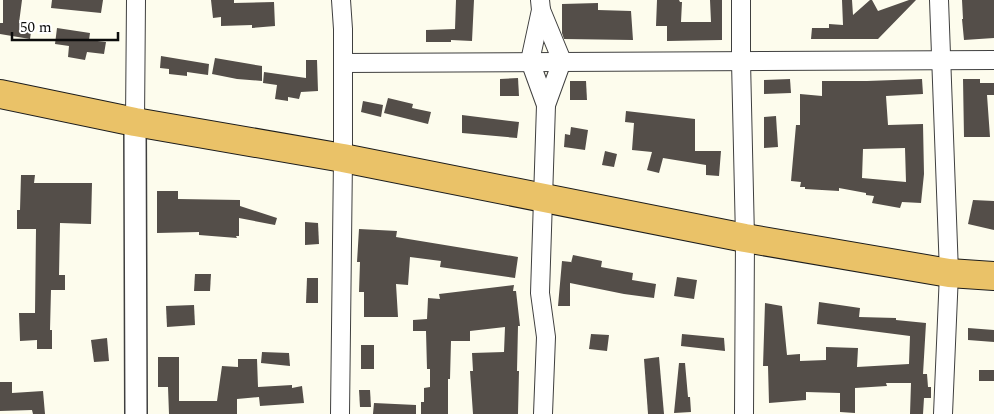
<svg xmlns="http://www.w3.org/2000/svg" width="994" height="414" viewBox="0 0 994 414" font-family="Spectral,serif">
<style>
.building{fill:#544e49;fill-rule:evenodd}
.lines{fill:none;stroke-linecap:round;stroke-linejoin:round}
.minor-casing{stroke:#3f3f3f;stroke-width:20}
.tertiary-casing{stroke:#3f3f3f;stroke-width:24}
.trunk-casing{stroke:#1d1d1d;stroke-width:30}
.minor{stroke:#fff;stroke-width:18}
.tertiary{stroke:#fff;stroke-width:21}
.trunk{stroke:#eac268;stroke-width:28}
</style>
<rect width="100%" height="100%" fill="#fdfced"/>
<g class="building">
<path d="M3,0h19l-3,23 13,2 -2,14 -30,-5v-11h3z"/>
<path d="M52,0h51l-2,13 -50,-5z"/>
<path d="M211,0h23v3l40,-1 1,24 -23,2v-3l-31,1v-9l-8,1z"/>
<path d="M456,0h18l-2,41 -21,-1v2h-25v-12l29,-1z"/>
<path d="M657,0h22l1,2h2l-1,20h30l-1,-22h12v40l-55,1v-15h-11z"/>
<path d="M842,0h10l1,15 17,-15h2l6,11 31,-11h7l-38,39h-67l1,-11h17v-4l14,1z"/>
<path d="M962,0h32v38l-30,2 -2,-21h1z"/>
<path d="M598,3v7l33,1 2,29 -69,-1 -2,-6v-29z"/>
<path d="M57,28l33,5 -1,7 17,2 -2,12 -17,-2 -2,8 -17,-3 1,-11 -14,-2z"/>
<path d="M161,56l48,8 -1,11 -21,-3v4l-18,-2v-5l-9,-1z"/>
<path d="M215,58l47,8v15l-25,-2 -25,-5z"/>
<path d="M306,60h11l1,31 -17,1 -2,7 -11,-2v4l-13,-2 2,-14 -14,-2 1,-11 42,6z"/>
<path d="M518,78l1,18h-19v-17z"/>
<path d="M790,79l1,14 -27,1v-14z"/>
<path d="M922,79l1,15 -37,2 2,29 35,-1 1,50 -3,29 -19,-1 -2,6 -28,-5 2,-7 -8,-1v-2l-27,-5v3l-34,-2v-2h-5l1,-5 -10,-1 5,-56h4v-31l22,2v-15h45zM905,148l1,34 -44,-4 1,-29z"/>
<path d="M963,79h17v4h14v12h-7l3,42h-26z"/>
<path d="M570,81h16l1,19h-17z"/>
<path d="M388,98l25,6 -1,4 19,4 -3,12 -44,-11z"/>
<path d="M363,101l20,4 -2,12 -20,-5z"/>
<path d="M626,111l69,8v32h26l-2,25 -13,-1v-10l-43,-7 -4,15 -12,-3 5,-18 -20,-2 2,-27 -9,-1z"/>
<path d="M462,115l57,7 -2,16 -55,-5z"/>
<path d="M776,116l2,31 -14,1v-31z"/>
<path d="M571,127l17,3 -3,20 -21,-3 1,-13 5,1z"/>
<path d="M605,151l12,3 -3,13 -12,-2z"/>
<path d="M21,175h14l-1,8h58l-1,41 -31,-1 -1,52h6v15h-14l-1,40h2v19h-15v-9l-17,1 -1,-28h16l1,-84h-19v-19h3z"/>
<path d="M157,191h21v8l62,1v6l37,12 -2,7 -36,-7v18h-3l1,2 -38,-3v-3l-42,1z"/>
<path d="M973,200l21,1v29l-26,-6z"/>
<path d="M305,222l13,1 1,21 -14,1z"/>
<path d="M359,229l38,2 -1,6 122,20 -3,21 -75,-11 1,-6 -31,-4 -2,28 -12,-1 2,33h-34v-25h-5l1,-30h-3z"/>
<path d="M573,255l29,6 -1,6 32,6 -1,7 24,4 -2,14 -30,-4 -54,-11v23h-12l4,-45 9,1v1z"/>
<path d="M195,274h16l-1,17h-16z"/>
<path d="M677,277l20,3 -3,19 -20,-3z"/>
<path d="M307,278h11v25h-12z"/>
<path d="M514,285l-1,6h3l4,35h-2l-1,45h2l-1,43h-45l-3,-43h3l-1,-18 32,-1 1,-25 -35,4v10h-19l-1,38h-2v35h-27v-12h3v-14l6,-1v-18h-3l-1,-38h-13v-11l14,-1 1,-21 12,1 -1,-5z"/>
<path d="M819,302l41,6 -1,9 37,1v2l30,3 -3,51h4l1,13h3v11h-7l-1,16h-13l1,-31h-25l1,3 -32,2v25l-15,-1v-19l-34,-1v8l-37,3 -1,-37h-5l2,-63 17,3 5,49 13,-1v7l26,-1v-13l32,1 -1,19 52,-3 1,-28 -93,-12z"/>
<path d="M194,305l1,20 -28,2 -1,-21z"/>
<path d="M968,328l26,2v12l-26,-2z"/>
<path d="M591,334l18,1 -2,16 -18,-2z"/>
<path d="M682,334l42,4 1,13 -44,-5z"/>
<path d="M107,338l2,23 -15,1 -3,-22z"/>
<rect x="361" y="345" width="13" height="24"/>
<path d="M262,352l27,1 1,13 -29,-3z"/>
<path d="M158,357h21v44h38l5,-35 16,1v-8h19l1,28 34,-2v3l10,-2 2,17 -44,3 -1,-9 -22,2v15h-68l-1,-27h-10z"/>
<path d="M659,357l5,57h-16l-4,-55z"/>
<path d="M679,363h6l3,34h2l1,15 -17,1z"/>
<rect x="979" y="370" width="15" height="11"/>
<path d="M0,382h12v11l31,-2 2,23h-12l-1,-4 -32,1z"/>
<path d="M359,390h11l1,17h-11z"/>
<path d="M374,403l42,2v9h-43z"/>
</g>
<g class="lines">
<defs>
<g id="minor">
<path d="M540,0l1,10 -11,51 16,44 -6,188 6,44 -3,77"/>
<path d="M741,0v61l4,177 -1,176"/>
<path d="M939,0l10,273 -6,141"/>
<path d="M541,10l21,51 -16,44"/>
<path d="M343,63l651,-3"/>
<path d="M135,122l1,-122"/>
<path d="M340,414l3,-256v-129l-2,-29"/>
</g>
<path id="tertiary" d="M135,122l1,292"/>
<path id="trunk" d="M0,94l135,28 208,36 402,80 204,35 45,3"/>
</defs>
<use href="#minor" class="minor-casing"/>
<use href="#tertiary" class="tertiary-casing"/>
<use href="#trunk" class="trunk-casing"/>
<use href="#minor" class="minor"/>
<use href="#tertiary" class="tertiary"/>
<use href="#trunk" class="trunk"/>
</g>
<path d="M12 32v8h106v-8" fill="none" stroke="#0c0c0c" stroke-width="2.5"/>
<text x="20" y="32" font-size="15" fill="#0c0c0c" stroke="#ffffff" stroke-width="4" paint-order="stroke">50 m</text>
</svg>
